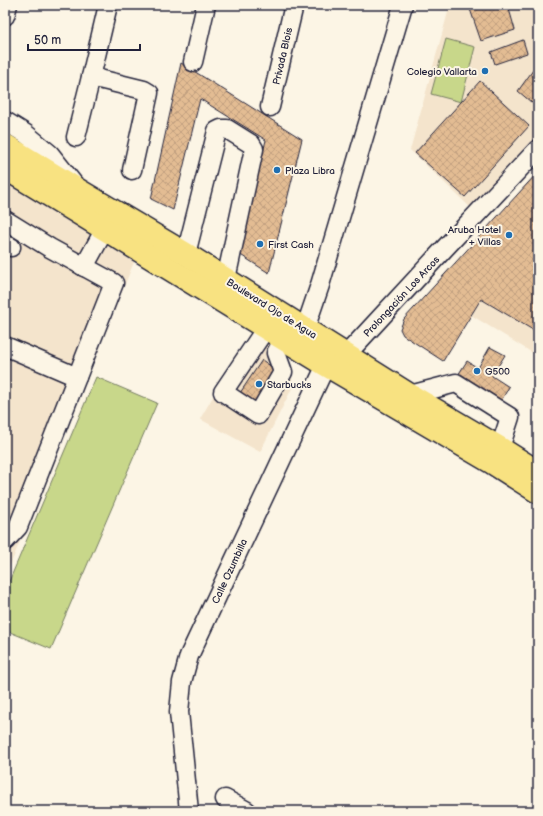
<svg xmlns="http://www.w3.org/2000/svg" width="543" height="816" viewBox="0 0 543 816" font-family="'Balsamiq Sans',sans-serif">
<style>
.built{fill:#f4e4cc}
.grass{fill:#c8d78a;stroke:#757c62}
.building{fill:url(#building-cross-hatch);stroke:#22223b}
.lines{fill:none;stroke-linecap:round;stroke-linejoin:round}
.minor-casing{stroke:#22223b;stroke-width:21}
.major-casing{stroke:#22223b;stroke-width:25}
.minor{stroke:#fcf5e5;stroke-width:18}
.major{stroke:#f8e281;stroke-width:22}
.poi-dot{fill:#1f6fb2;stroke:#fcf5e5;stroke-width:1.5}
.labels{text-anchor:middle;stroke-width:4;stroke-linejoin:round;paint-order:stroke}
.street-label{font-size:10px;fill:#22223b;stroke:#fcf5e5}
.poi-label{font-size:10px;fill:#22223b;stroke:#fcf5e5;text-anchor:start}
</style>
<defs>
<pattern id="building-cross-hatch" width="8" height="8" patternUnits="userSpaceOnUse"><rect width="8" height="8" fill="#e3bc93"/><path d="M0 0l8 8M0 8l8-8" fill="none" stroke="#c2a180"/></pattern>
</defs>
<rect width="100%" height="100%" fill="#fcf5e5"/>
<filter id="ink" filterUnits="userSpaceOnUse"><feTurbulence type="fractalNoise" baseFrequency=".025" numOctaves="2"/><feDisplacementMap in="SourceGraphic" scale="8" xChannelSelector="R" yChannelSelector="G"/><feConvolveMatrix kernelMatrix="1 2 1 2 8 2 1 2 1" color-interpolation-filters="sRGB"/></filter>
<g filter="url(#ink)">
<g class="built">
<path d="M450,5h88v131l-66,73 -62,-59z"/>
<path d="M5,181l129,81 -129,316z"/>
<path d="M481,299l57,34v15l-2,7 -65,-40z"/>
<path d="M250,333l30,18 14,33 -34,68 -60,-33z"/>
</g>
<g class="grass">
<path d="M446,39l29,8 -14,55 -30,-8z"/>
<path d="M96,377l61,26 -106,246 -46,-19v-39z"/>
</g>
<g class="building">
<path d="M470,5h39v4l6,21 -34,11 -11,-32z"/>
<path d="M523,40l4,13 -32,11 -4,-12z"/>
<path d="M181,63l121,76 -33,134 -30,-19 27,-114 -66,-41 -27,111 -22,-11z"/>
<path d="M536,66h2v42l-20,-17z"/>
<path d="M480,81l49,45 -64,71 -50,-44z"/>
<path d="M538,172v161l-57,-34 -38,62 -40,-26 -3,-6 4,-10z"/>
<path d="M490,347l15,8 -13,21 17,11 -8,14 -43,-26 9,-14 11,7z"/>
<path d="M262,360l17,12 -23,37 -18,-13z"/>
</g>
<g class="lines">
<defs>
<g id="minor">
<path d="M5,16l3,-11"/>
<path d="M193,62l13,-57"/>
<path d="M91,77l53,13 5,3 -17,77"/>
<path d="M270,107l24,-102"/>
<path d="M5,121l21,13 24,20 23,29"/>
<path d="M76,137l15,-60 17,-72"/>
<path d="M5,220l45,28 64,35 -96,244 -13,14"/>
<path d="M5,245l6,2"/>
<path d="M186,254l31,-123 4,-2h6l24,15 3,5 -28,130"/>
<path d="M84,267l27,-49"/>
<path d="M266,328l-43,64 35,23 25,-43 -7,-19 8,-15"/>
<path d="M305,329l15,-44 83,-280"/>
<path d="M5,346l72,31"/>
<path d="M410,395l46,-12 54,34 -10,31 -6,10"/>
<path d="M225,799l22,12"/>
<path d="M189,811l-10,-99 3,-30 7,-26 137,-291 20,-10 98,-106 94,-100"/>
</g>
<g id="major">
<path d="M5,145l75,46 106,63 224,141 90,53 38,24"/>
<path d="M5,168l321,197 165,97 47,30"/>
</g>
</defs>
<use href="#minor" class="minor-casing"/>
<use href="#major" class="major-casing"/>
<use href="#minor" class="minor"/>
<use href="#major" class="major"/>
</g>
</g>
<g class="poi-dot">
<circle cx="485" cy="71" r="4"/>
<circle cx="277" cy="170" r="4"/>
<circle cx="509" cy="235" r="4"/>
<circle cx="260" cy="244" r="4"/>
<circle cx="477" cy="371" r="4"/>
<circle cx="259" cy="384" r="4"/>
</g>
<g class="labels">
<g class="street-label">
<text transform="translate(282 56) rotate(-77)" y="4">Privada Blois</text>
<text transform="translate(401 296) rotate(-47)" y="4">Prolongación Los Arcos</text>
<text transform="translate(272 308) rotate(32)" y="4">Boulevard Ojo de Agua</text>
<text transform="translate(229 571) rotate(-65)" y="4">Calle Ozumbilla</text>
</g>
<g class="poi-label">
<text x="477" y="75" text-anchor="end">Colegio Vallarta</text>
<text x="285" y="174">Plaza Libra</text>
<text x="501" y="233" text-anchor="end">Aruba Hotel<tspan x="501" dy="12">+ Villas</tspan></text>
<text x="268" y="248">First Cash</text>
<text x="485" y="375">G500</text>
<text x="267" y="388">Starbucks</text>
</g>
</g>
<rect width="543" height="816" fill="none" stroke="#fcf5e5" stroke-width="20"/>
<rect x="10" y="10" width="523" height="796" fill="none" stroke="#22223b" stroke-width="1.5" filter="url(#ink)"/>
<path d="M28 44v6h112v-6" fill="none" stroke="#22223b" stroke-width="2"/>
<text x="34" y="44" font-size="12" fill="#22223b" stroke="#fcf5e5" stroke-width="3" paint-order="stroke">50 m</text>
</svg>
